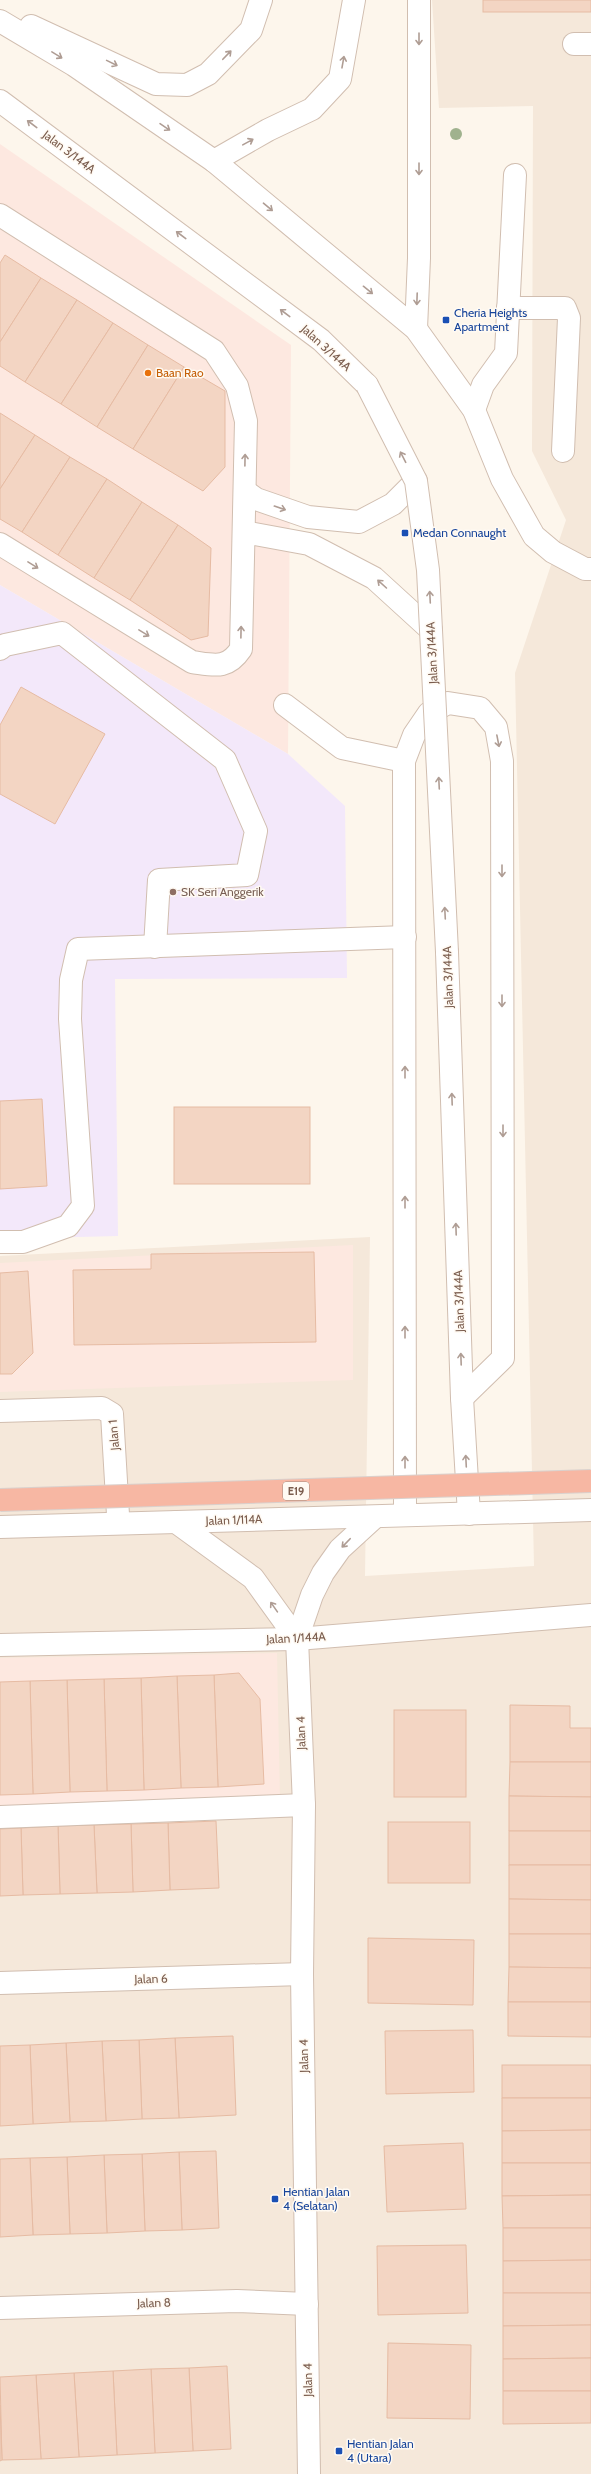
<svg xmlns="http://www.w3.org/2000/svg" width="591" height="2474" viewBox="0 0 591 2474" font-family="Cabin,sans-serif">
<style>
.residential{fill:#f5e8da}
.commercial{fill:#fde8e0}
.education{fill:#f3e8fa}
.building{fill:#f3d5c3;stroke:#e6bba3}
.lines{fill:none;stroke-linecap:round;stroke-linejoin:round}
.minor-casing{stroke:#d1beb0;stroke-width:24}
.minor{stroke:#fff;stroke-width:22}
.minor-bridge-casing{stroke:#d1beb0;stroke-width:24;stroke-linecap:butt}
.highway-bridge-casing{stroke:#dad1cd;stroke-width:24;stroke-linecap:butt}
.minor-bridge{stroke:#fff;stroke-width:22}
.highway-bridge{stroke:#f7b7a3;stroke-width:22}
.tree{fill:#a0b28e}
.oneway{stroke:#af9d94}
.transit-dot{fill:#1a4fb4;stroke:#fffaf3;stroke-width:1.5}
.food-dot{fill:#e8710a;stroke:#fffaf3;stroke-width:1.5}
.education-dot{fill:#8d6e63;stroke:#fffaf3;stroke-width:1.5}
.labels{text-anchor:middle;stroke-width:3;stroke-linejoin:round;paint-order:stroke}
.shield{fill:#fffaf3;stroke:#a28b7f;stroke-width:1}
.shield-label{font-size:11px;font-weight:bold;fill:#7a5c4d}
.street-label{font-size:12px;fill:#7a5c4d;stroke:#fffaf3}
.transit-label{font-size:12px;fill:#164399;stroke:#fffaf3;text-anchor:start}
.food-label{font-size:12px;fill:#c56008;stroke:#fffaf3;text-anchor:start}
.education-label{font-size:12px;fill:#785e54;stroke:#fffaf3;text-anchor:start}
</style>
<rect width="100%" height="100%" fill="#fdf6ec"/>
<path class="residential" d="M432,0h159v2474h-591v-1218l370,-19 -5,339 169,-10 -19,-893 51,-153 -34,-69 1,-345 -94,2z"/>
<g class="commercial">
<path d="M0,144l291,201 -3,409 -288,-169z"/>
<path d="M353,1245v135l-353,12v-129z"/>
<path d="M277,1653l3,146 -280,11v-152z"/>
</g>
<path class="education" d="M0,585l288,169 57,52 2,172 -232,1 3,257 -118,3z"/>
<g class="building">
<rect x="483" y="0" width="108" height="12"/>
<path d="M5,255l36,23 -41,64v-79z"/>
<path d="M41,278l36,22 -52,82 -25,-16v-24z"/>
<path d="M77,300l36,23 -52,81 -36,-22z"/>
<path d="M113,323l35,22 -51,82 -36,-23z"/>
<path d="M148,345l36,22 -51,82 -36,-22z"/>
<path d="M184,367l41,24v76l-22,24 -70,-42z"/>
<path d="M0,413l35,22 -35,54z"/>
<path d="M35,435l35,22 -48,75 -22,-13v-30z"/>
<path d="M70,457l37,22 -49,76 -36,-23z"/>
<path d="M107,479l35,23 -48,76 -36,-23z"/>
<path d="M142,502l36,23 -48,75 -36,-22z"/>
<path d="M178,525l33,23 -3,88 -17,4 -61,-40z"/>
<path d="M21,687l84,47 -50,90 -55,-30v-69z"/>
<path d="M42,1099l5,87 -47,3v-88z"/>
<rect x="174" y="1107" width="136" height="77"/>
<path d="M314,1252l2,90 -242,3 -1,-75 78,-1v-15z"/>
<path d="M28,1271l5,82 -21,21h-12v-101z"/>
<path d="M239,1673l21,26 4,85 -46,3 -4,-112z"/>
<path d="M214,1675l4,112 -37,1 -4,-112z"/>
<path d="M177,1676l4,112 -37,2 -3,-112z"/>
<path d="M141,1678l3,112 -37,1 -3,-112z"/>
<path d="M104,1679l3,112 -37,1 -3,-112z"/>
<path d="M67,1680l3,112 -37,2 -3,-113z"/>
<path d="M30,1681l3,113 -33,1v-113z"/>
<path d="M510,1705l60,1v22h21v34h-81z"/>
<rect x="394" y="1710" width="72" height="87"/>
<path d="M510,1762h81v35l-82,-1z"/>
<path d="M509,1796l82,1v34h-82z"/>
<path d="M216,1821l3,67 -49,2 -2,-67z"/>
<rect x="388" y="1822" width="82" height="61"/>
<path d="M168,1823l2,67 -37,2 -2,-68z"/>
<path d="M131,1824l2,68 -36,1 -3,-68z"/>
<path d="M94,1825l3,68 -37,1 -2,-68z"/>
<path d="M58,1826l2,68 -37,1 -2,-67z"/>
<path d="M21,1828l2,67 -23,1v-67z"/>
<rect x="509" y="1831" width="82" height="34"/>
<path d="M509,1865h82v35l-82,-1z"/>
<path d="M509,1899l82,1v34h-82z"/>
<path d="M509,1934h82v34l-82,-1z"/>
<path d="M368,1938l106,2 -1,65 -105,-2z"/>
<path d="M509,1967l82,1v34h-83z"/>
<path d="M508,2002h83v35l-83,-1z"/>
<path d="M473,2030l1,62 -88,2 -1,-63z"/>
<path d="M233,2036l3,79 -57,3 -4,-80z"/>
<path d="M175,2038l4,80 -37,1 -3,-79z"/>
<path d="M139,2040l3,79 -36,2 -4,-80z"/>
<path d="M102,2041l4,80 -36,1 -4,-79z"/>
<path d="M66,2043l4,79 -37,2 -3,-79z"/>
<path d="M30,2045l3,79 -33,2v-80z"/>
<rect x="502" y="2065" width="89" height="33"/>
<path d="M502,2098h89v32l-89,1z"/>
<path d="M591,2130v33h-89v-32z"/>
<path d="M463,2143l3,66 -79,3 -3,-66z"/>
<path d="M216,2151l3,77 -37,2 -3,-78z"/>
<path d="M179,2152l3,78 -37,1 -3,-77z"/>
<path d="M142,2154l3,77 -38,2 -3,-78z"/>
<path d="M104,2155l3,78 -37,1 -3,-77z"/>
<path d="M67,2157l3,77 -37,1 -3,-77z"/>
<path d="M30,2158l3,77 -33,2v-78z"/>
<path d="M502,2163h89v32l-89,1z"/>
<path d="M591,2195v33h-88l-1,-32z"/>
<path d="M503,2228h88v32l-88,1z"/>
<path d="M466,2245l2,68 -90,2 -1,-69z"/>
<path d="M591,2260v33h-88v-32z"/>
<path d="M503,2293h88v32l-88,1z"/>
<path d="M591,2325v33l-88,1v-33z"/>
<path d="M388,2343l83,2 -1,74 -83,-1z"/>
<path d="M591,2358v33h-88v-32z"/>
<path d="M227,2366l4,83 -38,2 -4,-83z"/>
<path d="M189,2368l4,83 -38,2 -4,-84z"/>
<path d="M151,2369l4,84 -38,2 -4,-84z"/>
<path d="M113,2371l4,84 -38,2 -5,-84z"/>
<path d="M74,2373l5,84 -38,2 -5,-84z"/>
<path d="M36,2375l5,84 -39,1 -2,-83z"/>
<path d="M503,2391h88v32l-88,1z"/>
<path d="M0,2405l2,55 -2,1z"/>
</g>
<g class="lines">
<defs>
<g id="minor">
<path d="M0,21l74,44 140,96 202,168 58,81 28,69 32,57 19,16 32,17h6"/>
<path d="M31,26l125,58 31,1 21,-11 43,-44 10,-30"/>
<path d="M574,44h17"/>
<path d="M0,101l321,239 46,45"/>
<path d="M214,161l54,-31 44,-21 28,-30 14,-79"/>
<path d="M0,215l214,136 23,35 9,35 -5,228c-14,21 -27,16 -49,13l-192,-118"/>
<path d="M508,308h57l4,10 -6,133"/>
<path d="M416,329l3,-71v-258"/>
<path d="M474,410l9,-25 23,-32 9,-178"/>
<path d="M245,491l11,8 52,18 51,5 34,-18 23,-23"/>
<path d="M244,532l65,12 65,34 57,52"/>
<path d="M0,649l5,-4 57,-12 163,127 31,71 -9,44 -88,5 -4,67"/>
<path d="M285,705l57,43 62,13"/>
<path d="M447,952l15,446 7,116"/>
<path d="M0,1242h23l45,-16 15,-20 -13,-187 1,-39 7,-31 327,-12"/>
<path d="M0,1411l102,-3 10,6 6,101"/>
<path d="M405,1515l-1,-754 10,-26 15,-22 19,-10 32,5 16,19 6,34 1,597 -41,40"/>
<path d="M176,1522l77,56 44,61"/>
<path d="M0,1527l591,-17"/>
<path d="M0,1645l297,-6 294,-24"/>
<path d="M0,1817l304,-12"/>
<path d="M0,1983l302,-9"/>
<path d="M0,2308l237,-7 70,3"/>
<path d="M309,2474l-7,-500 2,-169 -7,-166 15,-44 11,-22 17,-24 35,-32"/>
</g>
</defs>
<use href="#minor" class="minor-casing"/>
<use href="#minor" class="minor"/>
<defs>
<path id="minor-bridge" d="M367,385l49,96 12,89 19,382"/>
<path id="highway-bridge" d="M0,1500l591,-19"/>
</defs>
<use href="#minor-bridge" class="minor-bridge-casing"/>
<use href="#highway-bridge" class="highway-bridge-casing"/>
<use href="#minor-bridge" class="minor-bridge"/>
<use href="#highway-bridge" class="highway-bridge"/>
</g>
<circle class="tree" cx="456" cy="134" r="6"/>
<defs><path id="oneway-shaft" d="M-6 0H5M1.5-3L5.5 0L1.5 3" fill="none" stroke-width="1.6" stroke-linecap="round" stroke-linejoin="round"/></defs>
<g class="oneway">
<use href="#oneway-shaft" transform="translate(419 39) rotate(90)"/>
<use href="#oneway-shaft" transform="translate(57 55) rotate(31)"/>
<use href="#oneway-shaft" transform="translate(227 55) rotate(-46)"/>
<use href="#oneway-shaft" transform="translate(343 62) rotate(-80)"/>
<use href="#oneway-shaft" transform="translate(112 63) rotate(26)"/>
<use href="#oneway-shaft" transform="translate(32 124) rotate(-143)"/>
<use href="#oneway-shaft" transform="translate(165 127) rotate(34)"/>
<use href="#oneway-shaft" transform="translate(248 142) rotate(-29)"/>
<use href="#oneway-shaft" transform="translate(419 169) rotate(90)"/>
<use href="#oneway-shaft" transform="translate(268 207) rotate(40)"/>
<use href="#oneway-shaft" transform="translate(181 235) rotate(-143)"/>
<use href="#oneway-shaft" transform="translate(368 290) rotate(39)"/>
<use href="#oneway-shaft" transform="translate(417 299) rotate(92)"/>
<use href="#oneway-shaft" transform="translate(285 313) rotate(-143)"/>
<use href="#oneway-shaft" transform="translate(403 457) rotate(-117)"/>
<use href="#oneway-shaft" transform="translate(245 460) rotate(-89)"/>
<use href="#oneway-shaft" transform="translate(280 508) rotate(19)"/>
<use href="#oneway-shaft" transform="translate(33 565) rotate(32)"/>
<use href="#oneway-shaft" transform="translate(382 584) rotate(-138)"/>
<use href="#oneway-shaft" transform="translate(430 597) rotate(-93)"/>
<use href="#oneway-shaft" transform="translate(241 632) rotate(-89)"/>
<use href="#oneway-shaft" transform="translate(144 633) rotate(31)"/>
<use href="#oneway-shaft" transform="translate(498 741) rotate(79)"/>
<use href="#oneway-shaft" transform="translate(439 783) rotate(-93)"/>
<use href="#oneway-shaft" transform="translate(502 871) rotate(90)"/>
<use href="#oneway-shaft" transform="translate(445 913) rotate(-93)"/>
<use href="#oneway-shaft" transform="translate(502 1001) rotate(90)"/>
<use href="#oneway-shaft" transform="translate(405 1072) rotate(-90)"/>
<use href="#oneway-shaft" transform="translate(452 1099) rotate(-92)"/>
<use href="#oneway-shaft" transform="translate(503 1131) rotate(90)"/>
<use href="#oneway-shaft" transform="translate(405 1202) rotate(-90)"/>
<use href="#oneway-shaft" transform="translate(456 1229) rotate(-92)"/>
<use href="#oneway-shaft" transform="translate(405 1332) rotate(-90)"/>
<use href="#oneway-shaft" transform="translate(461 1359) rotate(-92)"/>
<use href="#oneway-shaft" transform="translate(466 1461) rotate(-93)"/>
<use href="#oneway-shaft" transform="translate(405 1462) rotate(-90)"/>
<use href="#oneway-shaft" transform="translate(346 1543) rotate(134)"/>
<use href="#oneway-shaft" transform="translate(274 1607) rotate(-125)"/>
</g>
<g class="transit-dot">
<rect x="442" y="316" width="8" height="8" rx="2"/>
<rect x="401" y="529" width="8" height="8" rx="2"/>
<rect x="271" y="2195" width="8" height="8" rx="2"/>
<rect x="335" y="2447" width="8" height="8" rx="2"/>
</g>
<circle class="food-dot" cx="148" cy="373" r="4"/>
<circle class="education-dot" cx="173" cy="892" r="4"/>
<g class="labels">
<rect class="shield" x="283" y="1482" width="26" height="18" rx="3"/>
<g class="shield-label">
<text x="296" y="1495">E19</text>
</g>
<g class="street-label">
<text transform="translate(69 152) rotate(37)" y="4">Jalan 3/144A</text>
<text transform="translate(326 348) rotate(42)" y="4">Jalan 3/144A</text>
<text transform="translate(432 653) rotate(-93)" y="4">Jalan 3/144A</text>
<text transform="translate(448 977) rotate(-92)" y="4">Jalan 3/144A</text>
<text transform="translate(459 1301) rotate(-92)" y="4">Jalan 3/144A</text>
<text transform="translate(114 1435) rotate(-95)" y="4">Jalan 1</text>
<text transform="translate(234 1520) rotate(-2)" y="4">Jalan 1/114A</text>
<text transform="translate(296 1638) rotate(-3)" y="4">Jalan 1/144A</text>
<text transform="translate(301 1733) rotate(-92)" y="4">Jalan 4</text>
<text transform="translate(151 1979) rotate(-2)" y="4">Jalan 6</text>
<text transform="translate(304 2056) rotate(-91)" y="4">Jalan 4</text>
<text transform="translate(154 2303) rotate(-2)" y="4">Jalan 8</text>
<text transform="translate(308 2380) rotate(-91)" y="4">Jalan 4</text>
</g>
<g class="transit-label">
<text x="454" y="317">Cheria Heights<tspan x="454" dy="14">Apartment</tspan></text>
<text x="413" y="537">Medan Connaught</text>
<text x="283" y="2196">Hentian Jalan<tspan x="283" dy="14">4 (Selatan)</tspan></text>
<text x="347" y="2448">Hentian Jalan<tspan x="347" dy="14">4 (Utara)</tspan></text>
</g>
<g class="food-label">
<text x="156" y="377">Baan Rao</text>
</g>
<g class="education-label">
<text x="181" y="896">SK Seri Anggerik</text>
</g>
</g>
</svg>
